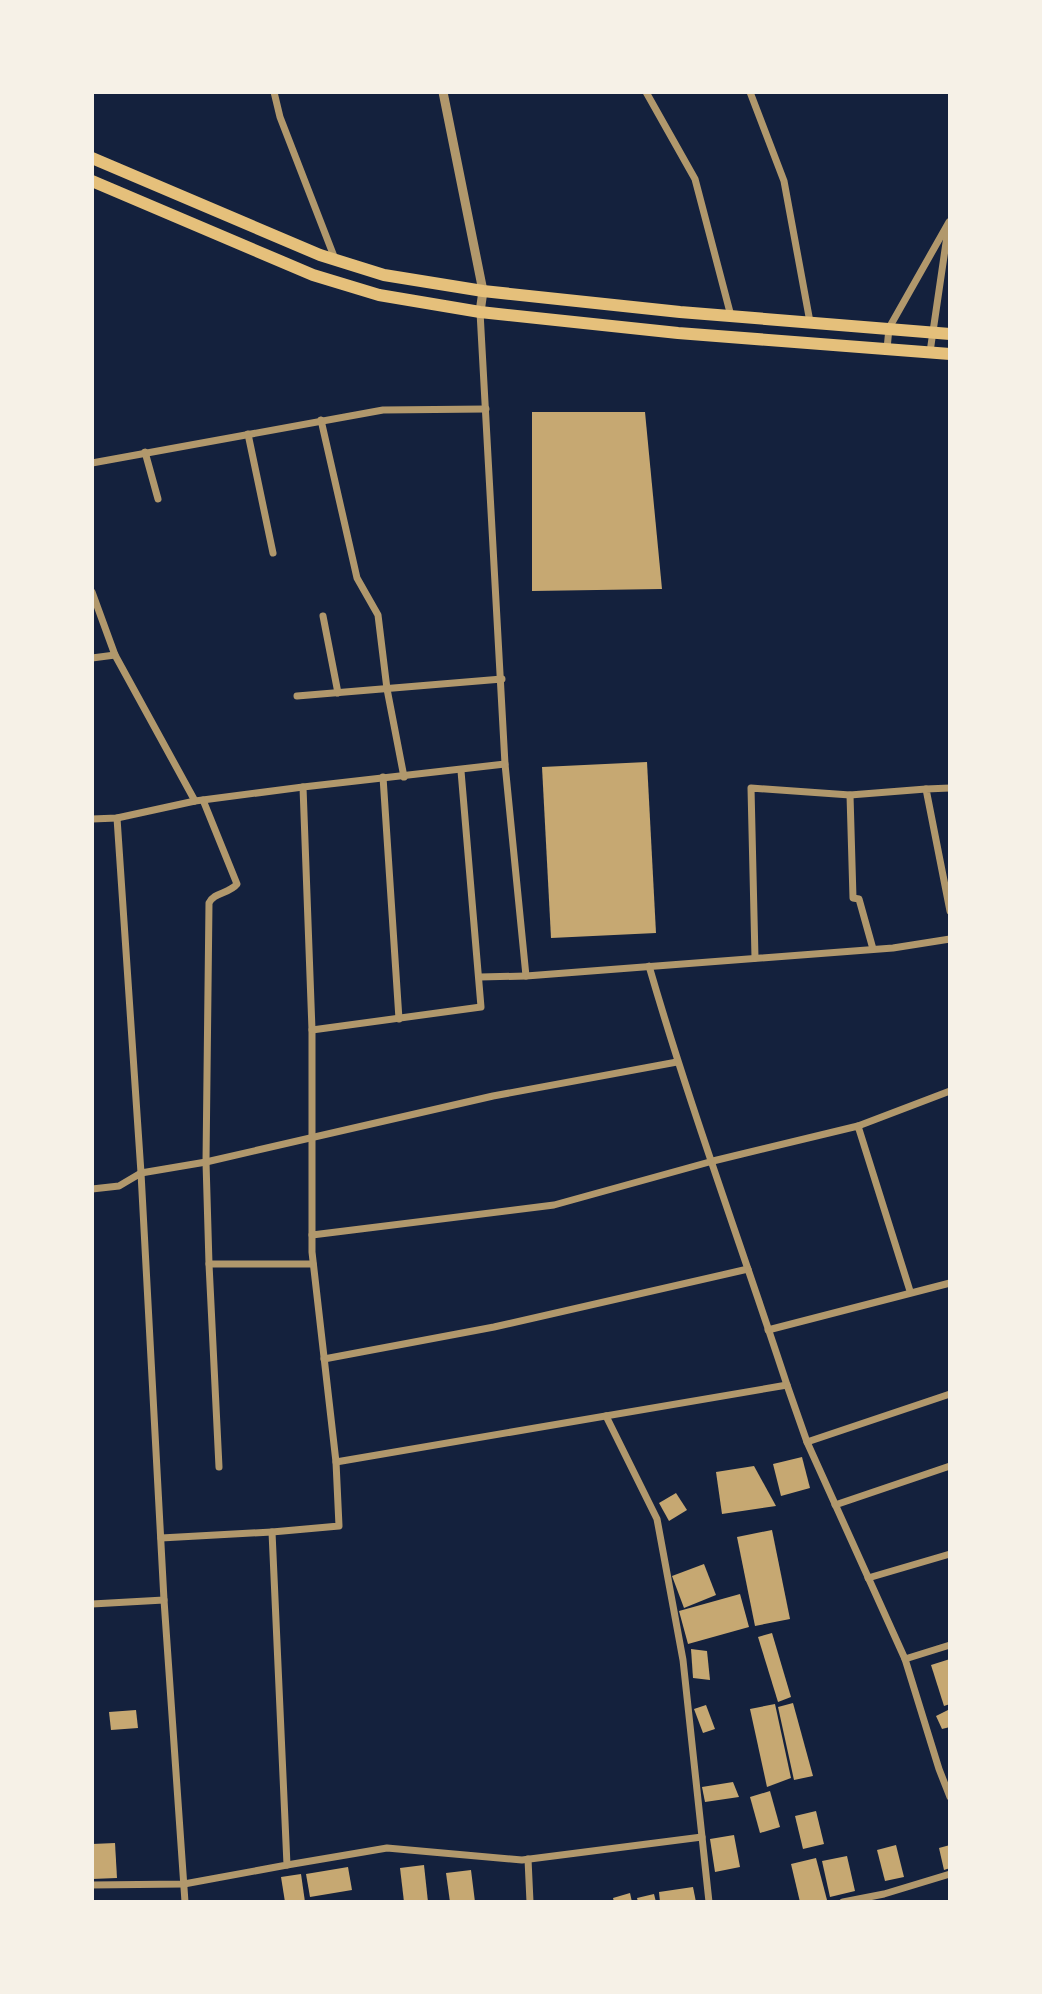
<svg xmlns="http://www.w3.org/2000/svg" width="1042" height="1994" viewBox="0 0 1042 1994" font-family="Overpass,sans-serif">
<style>
.building{fill:#c6a872}
.lines{fill:none;stroke-linecap:round;stroke-linejoin:round}
.minor{stroke:#b1986c;stroke-width:7}
.tertiary{stroke:#b1986c;stroke-width:9}
.trunk{stroke:#e5c07b;stroke-width:12}
</style>
<rect width="100%" height="100%" fill="#14213d"/>
<g class="building">
<path d="M532,412h113l17,177 -130,2z"/>
<path d="M647,762l9,171 -105,5 -9,-171z"/>
<path d="M802,1457l8,31 -29,8 -8,-32z"/>
<path d="M754,1466l22,40 -54,8 -6,-42z"/>
<path d="M676,1493l11,17 -18,11 -10,-18z"/>
<path d="M772,1530l18,89 -35,7 -18,-89z"/>
<path d="M704,1564l12,31 -32,13 -12,-32z"/>
<path d="M740,1594l9,33 -61,17 -9,-33z"/>
<path d="M772,1633l19,64 -13,5 -20,-65z"/>
<path d="M691,1649l16,2 3,29 -17,-2z"/>
<path d="M950,1659v45l-6,2 -13,-41z"/>
<path d="M793,1703l20,73 -19,4 -16,-73z"/>
<path d="M775,1704l16,74 -24,9 -17,-78z"/>
<path d="M706,1705l9,24 -12,4 -9,-24z"/>
<path d="M950,1709v18l-8,2 -6,-13z"/>
<path d="M136,1710l2,18 -27,2 -2,-18z"/>
<path d="M733,1782l6,15 -34,5 -3,-15z"/>
<path d="M770,1791l10,36 -20,6 -10,-36z"/>
<path d="M816,1811l8,33 -21,5 -8,-33z"/>
<path d="M734,1835l6,32 -25,5 -5,-33z"/>
<path d="M115,1843l2,35 -25,1v-35z"/>
<path d="M896,1845l8,32 -19,4 -8,-31z"/>
<path d="M950,1845v23l-6,2 -5,-22z"/>
<path d="M847,1856l8,35 -25,6 -8,-36z"/>
<path d="M816,1858l11,42 -27,2 -9,-38z"/>
<path d="M424,1865l4,37h-24l-4,-34z"/>
<path d="M348,1867l4,23 -42,7 -4,-23z"/>
<path d="M471,1870l4,32h-25l-4,-29z"/>
<path d="M301,1874l4,28h-20l-4,-25z"/>
<path d="M693,1887l3,15h-36l-1,-10z"/>
<path d="M630,1893l2,9h-18l-1,-4z"/>
<path d="M654,1894l2,8h-18l-1,-4z"/>
</g>
<g class="lines">
<g class="minor">
<path d="M274,92l6,25 55,142"/>
<path d="M646,92l49,87 36,137"/>
<path d="M750,92l34,89 26,141"/>
<path d="M480,312l25,452 21,212 367,-28 57,-9"/>
<path d="M887,349l2,-21 60,-106"/>
<path d="M930,352l18,-123"/>
<path d="M321,420l36,158 21,37 9,74 17,88"/>
<path d="M248,434l25,119"/>
<path d="M145,452l13,47"/>
<path d="M92,463l291,-53 103,-1"/>
<path d="M92,592l23,63 80,146"/>
<path d="M323,616l15,77"/>
<path d="M92,658l23,-3"/>
<path d="M297,696l205,-17"/>
<path d="M505,764l-202,23 9,243v222l24,210 451,-77c-46,-140 -97,-278 -138,-419"/>
<path d="M383,777l16,242"/>
<path d="M950,788l-24,1 24,122"/>
<path d="M850,795l3,103 6,1 14,50"/>
<path d="M203,800l34,84c-8,10 -23,8 -28,19l-3,259 3,102h104"/>
<path d="M117,818l24,355 65,-11 287,-66 184,-34"/>
<path d="M92,819l25,-1 78,-17 108,-14"/>
<path d="M755,958l-4,-170 99,7 76,-6"/>
<path d="M480,977l46,-1"/>
<path d="M312,1030l169,-23 -20,-236"/>
<path d="M858,1126l92,-35"/>
<path d="M92,1189l27,-3 22,-13 23,427 21,302"/>
<path d="M312,1235l242,-30 159,-44 145,-35 52,165"/>
<path d="M209,1264l10,203"/>
<path d="M768,1330l182,-47"/>
<path d="M324,1359l170,-32 254,-58"/>
<path d="M787,1385l20,57 143,-48"/>
<path d="M606,1416l51,103 26,141 26,242"/>
<path d="M807,1442l98,217 45,-14"/>
<path d="M835,1505l115,-39"/>
<path d="M161,1538l111,-6"/>
<path d="M868,1578l82,-24"/>
<path d="M92,1604l72,-4"/>
<path d="M905,1659l34,110 11,28"/>
<path d="M528,1859l2,43"/>
<path d="M287,1865l100,-17 135,12 180,-23"/>
<path d="M92,1885l92,-1 103,-19 -15,-333 67,-6 -3,-64"/>
<path d="M843,1902l41,-8 66,-20"/>
</g>
<path class="tertiary" d="M443,92l40,199 -3,21"/>
<g class="trunk">
<path d="M92,158l228,97 64,20 99,16 197,21 270,22"/>
<path d="M92,181l221,94 66,20 101,17 198,21 272,21"/>
</g>
</g>
<rect width="1042" height="1994" fill="none" stroke="#f6f1e7" stroke-width="188"/>
</svg>
